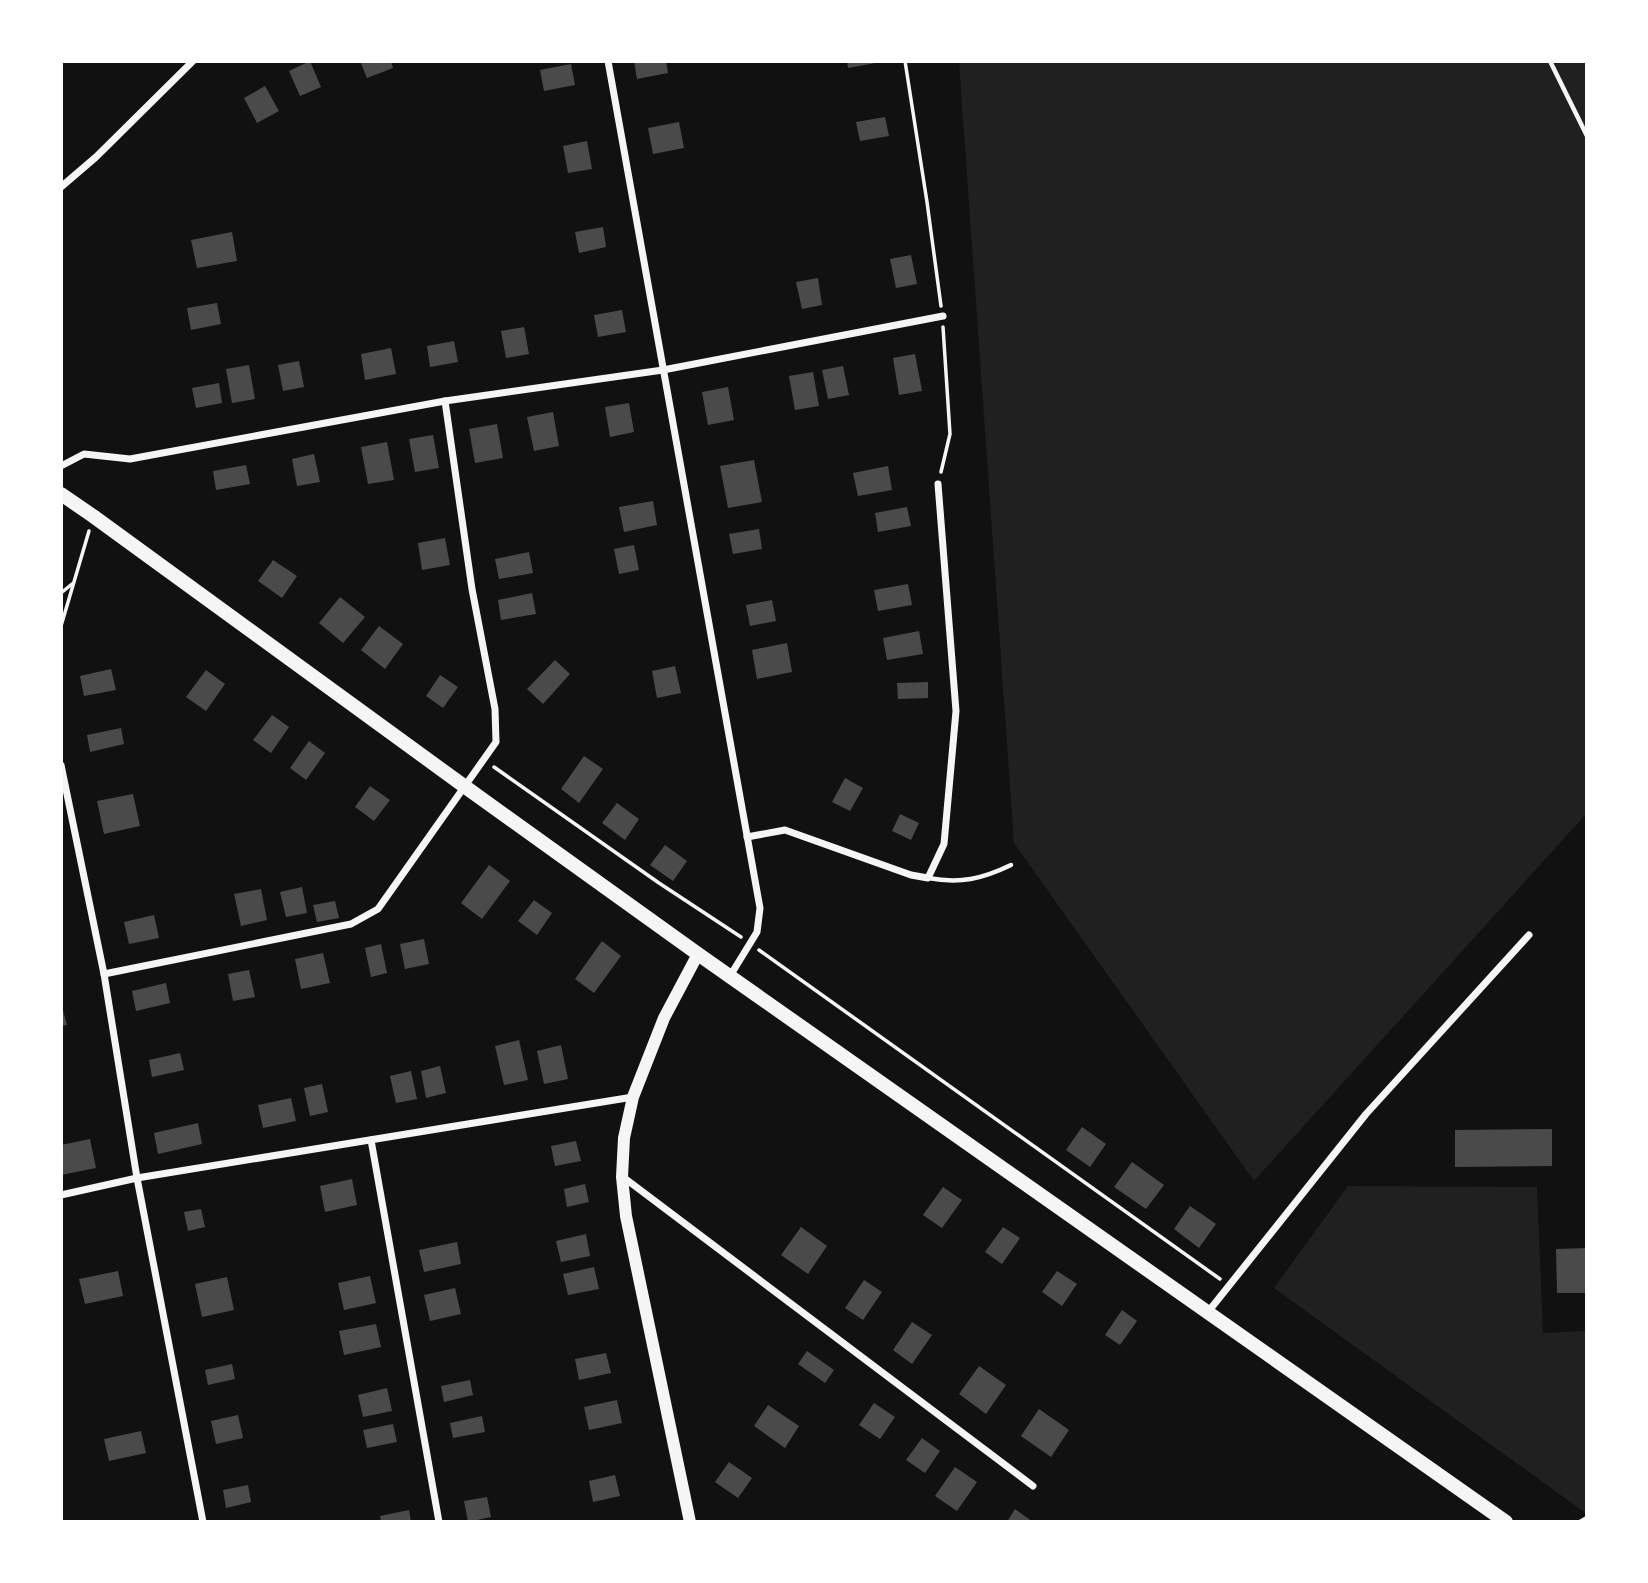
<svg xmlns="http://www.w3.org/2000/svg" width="1648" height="1583" viewBox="0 0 1648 1583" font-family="'Source Sans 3',sans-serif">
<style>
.green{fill:#202020}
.building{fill:#4a4a4a}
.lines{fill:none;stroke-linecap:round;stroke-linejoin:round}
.path{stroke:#f5f5f5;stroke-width:3.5}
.service{stroke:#f5f5f5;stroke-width:4.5}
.minor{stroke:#f5f5f5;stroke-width:7}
.tertiary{stroke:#f5f5f5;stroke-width:12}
.primary{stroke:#f5f5f5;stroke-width:14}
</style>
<rect width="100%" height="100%" fill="#111"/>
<g class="green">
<path d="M959,61h628v752l-333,368 -240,-338z"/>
<path d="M1348,1186l189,1 6,146 44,-2v183l-313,-226z"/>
</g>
<g class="building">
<path d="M310,61l11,26 -21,9 -11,-25z"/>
<path d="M360,61h31l2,7 -26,10z"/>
<path d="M634,61h32l2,12 -31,6z"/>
<path d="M847,61h29v2l-28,5z"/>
<path d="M571,64l4,21 -31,6 -4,-21z"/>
<path d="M265,86l14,25 -22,12 -13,-25z"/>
<path d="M885,117l4,19 -29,5 -4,-19z"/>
<path d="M679,122l5,26 -31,6 -5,-26z"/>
<path d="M587,141l5,28 -24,4 -5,-27z"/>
<path d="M603,227l3,20 -27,6 -4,-21z"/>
<path d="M232,232l5,29 -40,7 -6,-28z"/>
<path d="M911,255l6,29 -21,4 -6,-29z"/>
<path d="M818,278l4,27 -20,4 -6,-27z"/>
<path d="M217,303l4,21 -30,6 -4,-22z"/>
<path d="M622,310l4,22 -28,5 -4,-22z"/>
<path d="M524,327l5,27 -23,4 -5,-27z"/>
<path d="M454,341l4,21 -28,5 -3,-21z"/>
<path d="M391,348l5,26 -31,6 -4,-26z"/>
<path d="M915,354l7,37 -23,4 -6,-37z"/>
<path d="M299,361l5,26 -21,4 -5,-26z"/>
<path d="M249,365l6,34 -23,4 -6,-34z"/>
<path d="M843,366l6,29 -21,4 -6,-29z"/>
<path d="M813,372l6,34 -24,4 -6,-34z"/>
<path d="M219,383l3,20 -26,5 -4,-20z"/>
<path d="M728,387l6,33 -26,5 -6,-33z"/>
<path d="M629,403l5,29 -24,5 -5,-30z"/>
<path d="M553,412l6,34 -25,5 -7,-34z"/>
<path d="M497,424l6,34 -28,5 -6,-34z"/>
<path d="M433,435l6,33 -24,4 -6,-33z"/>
<path d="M387,442l7,38 -26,4 -7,-37z"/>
<path d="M314,454l6,28 -23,4 -5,-27z"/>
<path d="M754,460l8,42 -34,6 -8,-42z"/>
<path d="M246,465l4,19 -34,6 -3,-19z"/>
<path d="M888,466l4,24 -34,6 -5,-23z"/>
<path d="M653,501l4,24 -33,7 -5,-25z"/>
<path d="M907,507l4,19 -33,6 -3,-19z"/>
<path d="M759,529l3,20 -29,5 -4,-20z"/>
<path d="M445,538l5,27 -28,5 -4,-27z"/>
<path d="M634,545l5,25 -20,4 -5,-25z"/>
<path d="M529,552l4,21 -34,6 -4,-20z"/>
<path d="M273,560l24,16 -15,22 -24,-17z"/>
<path d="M908,584l4,21 -34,6 -4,-21z"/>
<path d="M532,593l4,21 -35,6 -3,-20z"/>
<path d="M340,597l25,20 -22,26 -24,-20z"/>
<path d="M772,600l4,21 -26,5 -4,-21z"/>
<path d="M379,626l24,18 -18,25 -24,-19z"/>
<path d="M919,631l4,23 -36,6 -4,-22z"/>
<path d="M787,643l5,29 -35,7 -5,-29z"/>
<path d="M555,660l15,14 -27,30 -16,-15z"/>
<path d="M675,666l6,27 -24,5 -5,-27z"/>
<path d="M111,669l5,21 -32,6 -4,-20z"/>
<path d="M206,670l19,14 -19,27 -20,-14z"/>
<path d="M440,675l18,12 -15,21 -17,-12z"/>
<path d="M928,682v16l-30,1 -1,-16z"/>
<path d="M272,715l17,12 -18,26 -18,-13z"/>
<path d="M121,728l3,16 -34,8 -3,-17z"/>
<path d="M309,741l16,12 -19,27 -16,-12z"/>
<path d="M584,756l19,13 -24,34 -18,-14z"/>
<path d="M845,778l18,10 -13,23 -18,-9z"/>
<path d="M370,786l20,14 -16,21 -19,-14z"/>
<path d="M133,794l7,32 -36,8 -7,-33z"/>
<path d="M617,803l22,16 -14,21 -23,-17z"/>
<path d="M900,814l19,9 -8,17 -19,-9z"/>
<path d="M665,845l22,16 -14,20 -23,-16z"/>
<path d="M489,865l21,16 -28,38 -21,-16z"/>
<path d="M302,887l5,26 -21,4 -6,-25z"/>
<path d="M261,889l6,31 -26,6 -7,-32z"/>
<path d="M534,900l18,13 -15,22 -19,-14z"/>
<path d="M335,901l4,17 -22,4 -4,-17z"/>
<path d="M154,915l5,23 -30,6 -5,-22z"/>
<path d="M424,939l5,25 -24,5 -5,-25z"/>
<path d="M602,941l19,15 -27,37 -19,-14z"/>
<path d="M381,944l6,29 -16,4 -6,-29z"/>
<path d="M323,953l7,30 -29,6 -6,-30z"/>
<path d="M249,970l6,27 -22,4 -5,-27z"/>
<path d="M166,983l4,20 -34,8 -4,-20z"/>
<path d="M61,1003l6,22 -6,1z"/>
<path d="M519,1040l9,40 -24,5 -9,-39z"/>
<path d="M561,1045l7,34 -24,5 -7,-33z"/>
<path d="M180,1053l4,17 -32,7 -3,-17z"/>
<path d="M440,1066l6,27 -20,5 -5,-27z"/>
<path d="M411,1071l6,28 -21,4 -6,-27z"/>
<path d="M322,1084l6,28 -18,4 -6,-28z"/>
<path d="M291,1098l5,23 -33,7 -5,-23z"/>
<path d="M198,1123l4,21 -44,10 -4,-21z"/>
<path d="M1082,1127l24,17 -16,23 -24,-17z"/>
<path d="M1552,1129v37l-97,1v-37z"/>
<path d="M90,1139l6,29 -35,7v-30z"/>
<path d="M576,1141l5,20 -26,5 -4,-20z"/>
<path d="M1132,1162l32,23 -18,24 -32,-22z"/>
<path d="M352,1179l5,26 -32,7 -5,-26z"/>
<path d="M585,1184l4,18 -22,5 -3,-18z"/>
<path d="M943,1187l19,13 -20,28 -19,-13z"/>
<path d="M1190,1206l26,18 -17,24 -25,-19z"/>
<path d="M201,1209l4,18 -17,4 -4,-19z"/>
<path d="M801,1227l26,19 -19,28 -27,-19z"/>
<path d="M1003,1227l17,11 -18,26 -17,-12z"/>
<path d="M586,1234l4,22 -29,6 -5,-21z"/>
<path d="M457,1242l4,22 -37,8 -5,-22z"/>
<path d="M1587,1248v45h-30l-1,-44z"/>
<path d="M594,1267l5,22 -31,6 -5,-21z"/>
<path d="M118,1271l5,25 -38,8 -6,-25z"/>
<path d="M1057,1271l20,13 -15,22 -20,-14z"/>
<path d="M370,1276l6,27 -32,7 -6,-27z"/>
<path d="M227,1277l7,33 -32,7 -7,-33z"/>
<path d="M864,1280l18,12 -19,28 -18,-12z"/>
<path d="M455,1288l6,26 -31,7 -6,-26z"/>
<path d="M1122,1310l15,11 -17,24 -15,-10z"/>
<path d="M912,1322l20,13 -20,29 -19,-14z"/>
<path d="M376,1324l5,23 -37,8 -5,-24z"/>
<path d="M807,1351l27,19 -9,13 -27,-19z"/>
<path d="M606,1353l5,20 -32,7 -4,-21z"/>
<path d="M232,1364l3,15 -27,6 -3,-15z"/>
<path d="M979,1366l27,19 -20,29 -27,-20z"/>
<path d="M470,1380l3,15 -29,7 -3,-16z"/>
<path d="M387,1388l5,23 -29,6 -5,-22z"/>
<path d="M617,1400l5,23 -33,7 -5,-23z"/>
<path d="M874,1403l21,14 -15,22 -21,-14z"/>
<path d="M768,1405l31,21 -14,22 -31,-22z"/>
<path d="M1039,1409l30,21 -18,27 -30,-21z"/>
<path d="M238,1415l5,23 -27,6 -5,-23z"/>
<path d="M482,1416l3,16 -32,6 -3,-15z"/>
<path d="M393,1424l4,18 -30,6 -4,-18z"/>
<path d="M141,1431l5,22 -37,8 -5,-22z"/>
<path d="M922,1438l18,13 -15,22 -19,-13z"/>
<path d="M729,1462l23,16 -14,20 -23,-16z"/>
<path d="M955,1467l22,15 -20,29 -22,-15z"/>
<path d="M615,1475l5,21 -27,6 -4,-21z"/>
<path d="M248,1485l3,17 -25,6 -3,-18z"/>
<path d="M487,1497l4,20 -23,5 -4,-21z"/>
<path d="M1015,1509l18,13h-26z"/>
<path d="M409,1510l2,12h-30l-1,-6z"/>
</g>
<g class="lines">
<g class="path">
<path d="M905,61l22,141 14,104"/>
<path d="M941,472l9,-38 -7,-107"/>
<path d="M61,593l11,-9"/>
<path d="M61,626l28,-95"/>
<path d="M494,767l165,116 82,54"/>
<path d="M759,950l461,329"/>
</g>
<g class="service">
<path d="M1550,61l37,75"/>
<path d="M928,878c32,6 54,1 83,-13"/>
<path d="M1580,1522l7,-4"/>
</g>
<g class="minor">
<path d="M608,61l152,847 -3,24 -27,44"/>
<path d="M61,187l35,-30 97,-96"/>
<path d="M61,466l23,-12 46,5 315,-58 218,-31 280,-54"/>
<path d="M61,765l43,209 33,204 66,344"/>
<path d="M747,837l38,-7 126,45 17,3 16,-34 12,-133 -18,-227"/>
<path d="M104,974l247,-50 27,-15 118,-167 -1,-33 -23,-120 -27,-188"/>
<path d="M371,1140l68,382"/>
<path d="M623,1177l410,309"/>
<path d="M61,1195l76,-17 496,-81"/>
<path d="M1208,1312l158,-198 163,-179"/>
</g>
<path class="tertiary" d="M690,1522l-64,-306 -4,-39 2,-39 9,-41 31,-79 34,-64"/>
<path class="primary" d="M61,494l32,22 371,270 234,168 808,568"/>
</g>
<rect width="1648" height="1583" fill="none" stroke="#ffffff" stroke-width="126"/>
</svg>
